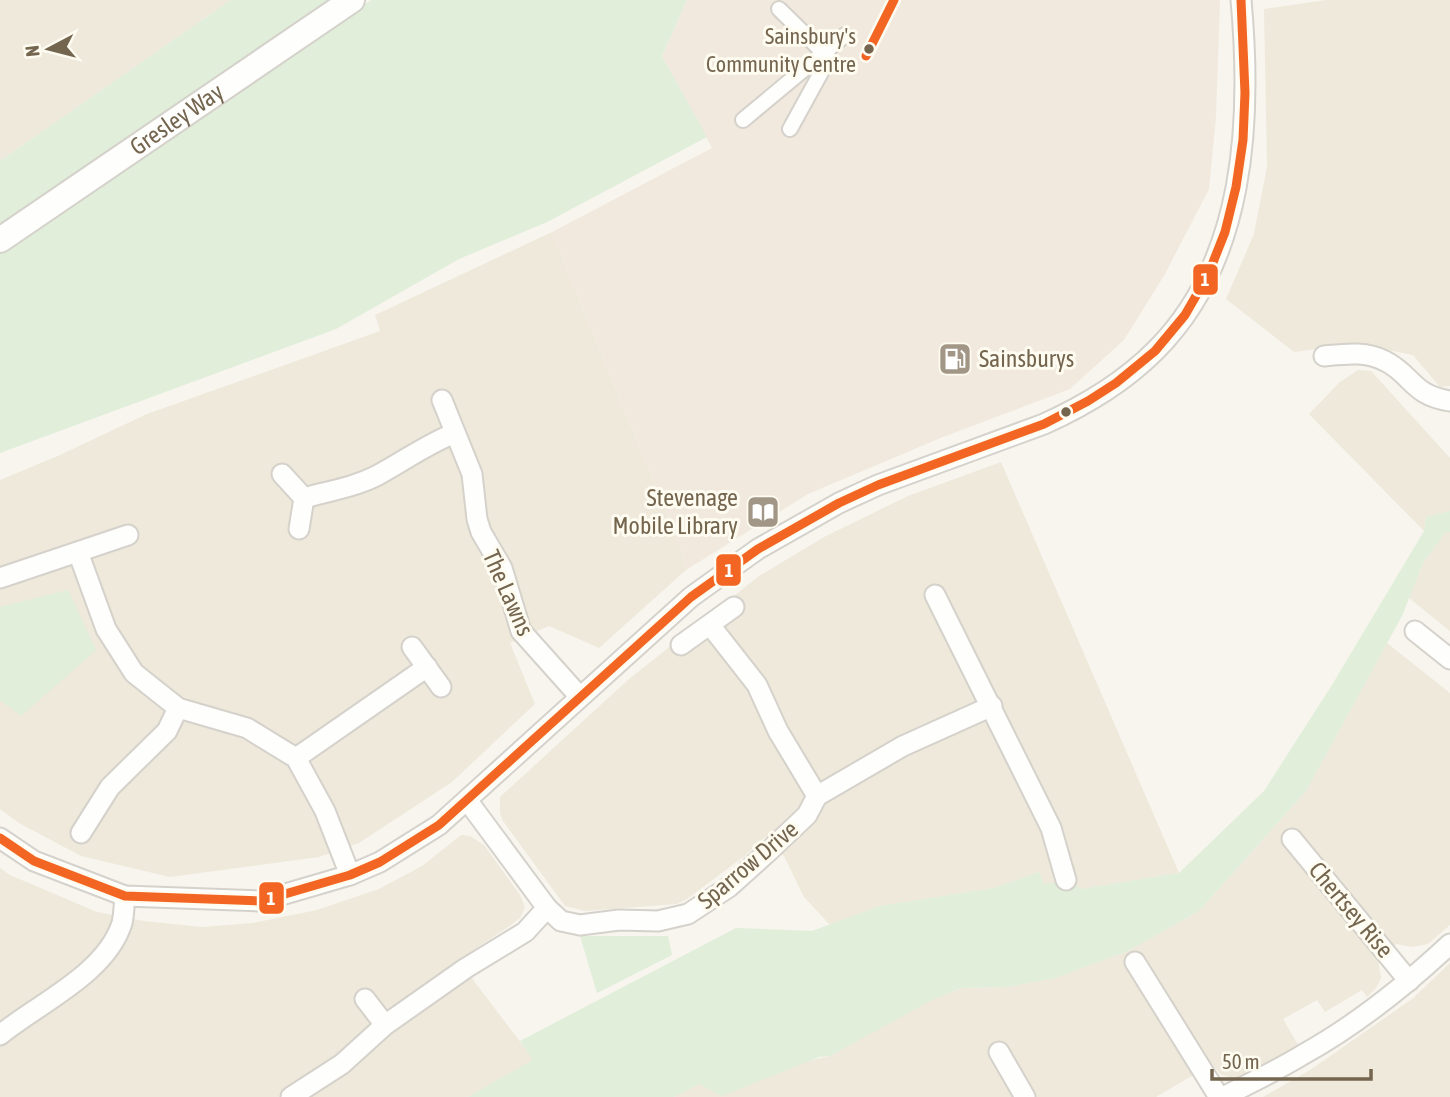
<svg xmlns="http://www.w3.org/2000/svg" width="1450" height="1097" viewBox="0 0 1450 1097" font-family="'Asap Condensed',sans-serif">
<style>
.residential{fill:#eee9db}
.commercial{fill:#f2e9de}
.green{fill:#e0eeda}
.lines{fill:none;stroke-linecap:round;stroke-linejoin:round}
.pedestrian-casing{stroke:#d5d1cb;stroke-width:18}
.minor-casing{stroke:#d5d1cb;stroke-width:23}
.tertiary-casing{stroke:#d5d1cb;stroke-width:28}
.pedestrian{stroke:#fefefc;stroke-width:14}
.minor{stroke:#fefefc;stroke-width:19}
.tertiary{stroke:#fefefc;stroke-width:24}
.bus-1-casing{stroke:#fefbf0;stroke-width:14}
.bus-1{stroke:#f26522;stroke-width:9}
.bus-dot{fill:#74654f;stroke:#fefbf0;stroke-width:2.5}
.labels{text-anchor:middle;stroke-width:6;stroke-linejoin:round;paint-order:stroke}
.bus-label{font-size:22px;fill:#74654f;stroke:#fefbf0;text-anchor:end}
.street-label{font-size:24px;fill:#74654f;stroke:#fefbf0}
.poi-label{font-size:24px;fill:#74654f;stroke:#fefbf0;text-anchor:start}
.line-badge{stroke:#fefbf0;stroke-width:2.5}
.badge-label{font-size:19px;text-anchor:middle;font-weight:bold;fill:#fff}
</style>
<rect width="100%" height="100%" fill="#f7f5ee"/>
<g class="residential">
<path d="M0,0h231l-231,161z"/>
<path d="M1326,0h124v386l-10,1 -27,-32 -56,-11 -63,8 -68,-53 28,-65 13,-68 -3,-157z"/>
<path d="M552,232l128,314 6,24 -87,78 -50,-22 -39,17 25,61 -83,78 -93,61 -40,14 -149,20 -89,-21 -62,-33 -19,-14v-329l60,-25 87,-41 233,-83 -5,-16z"/>
<path d="M1358,370l13,1 79,87v53l-24,6 -2,14 -115,-117 31,-32z"/>
<path d="M1001,462l178,411 -98,16 -12,-9 -25,4 -5,-12 -45,16 -114,18 -50,19 -26,-28 -20,-41 -19,-19 -19,18 -59,44 -10,5 -92,7 -20,-5 -62,-85 -3,-8v-16l129,-118 130,-103 65,-39 84,-41z"/>
<path d="M1446,532h4v99l-41,-33 14,-35z"/>
<path d="M1387,643l63,50v232l-22,19 -16,3 -16,-3 -18,16 3,18 -5,10 -9,9 -5,-7 -37,22 -8,-12 -34,19 15,26 -53,31 -13,2 -12,-4 -8,-10 -56,33h-482l25,-13 131,-28 100,-56 32,-12 45,-1 48,-9 73,-27 71,-40 107,-120z"/>
<path d="M461,835l9,1 14,9 36,50 5,12 -5,11 -9,7 -53,35 76,100 -66,37h-468v-229l10,7 87,37 47,9 58,6 51,-4 64,-13 62,-21 43,-23z"/>
<path d="M1450,963v134h-187l47,-27 102,-71z"/>
</g>
<path class="commercial" d="M687,0h533l-4,117 -7,72 -44,85 -41,66 -54,49 -127,48 -135,57 -122,76 -6,-24 -128,-314 160,-84 -50,-92z"/>
<g class="green">
<path d="M231,0h98l-329,225v-64z"/>
<path d="M371,0h316l-25,56 45,81 -160,85 -88,37 -123,70 -336,124v-199z"/>
<path d="M1450,511v21h-4l-23,31 -21,53 -96,175 -107,120 -71,40 -73,27 -48,9 -46,1 -31,13 -100,55 -11,1 -97,39 -23,-12 -25,13h-206l65,-37 -13,-19 216,-113 76,3 68,-25 114,-18 45,-16 5,12 25,-4 12,9 98,-16 85,-82 68,-106 92,-154 2,-14z"/>
<path d="M68,590l28,60 -75,66 -21,-16v-93z"/>
<path d="M580,936h88l4,19 -75,38z"/>
</g>
<g class="lines">
<defs>
<g id="pedestrian">
<path d="M779,9l50,49 -39,71"/>
<path d="M743,120l102,-85"/>
</g>
<g id="minor">
<path d="M1324,356c21,-2 42,-5 61,5 27,13 26,34 65,40"/>
<path d="M442,400l30,74 5,45 4,13 21,36 19,63 59,66"/>
<path d="M282,474l22,24c25,-7 51,-11 74,-23 26,-14 49,-31 77,-42"/>
<path d="M299,529l5,-31"/>
<path d="M78,552l28,77 28,44 44,35 69,20 49,30 29,53 25,64"/>
<path d="M0,578l128,-43"/>
<path d="M935,595l116,233 15,52"/>
<path d="M710,625l47,60 21,46 39,65"/>
<path d="M1415,631l35,28"/>
<path d="M681,645l53,-38"/>
<path d="M412,647l29,40"/>
<path d="M296,758l131,-91"/>
<path d="M81,833l29,-46 57,-56 11,-23"/>
<path d="M0,838l34,23 91,35 136,5 89,-26 30,-13 59,-37 252,-228 67,-48 81,-46 39,-18 166,-61c40,-18 79,-41 111,-73 91,-90 97,-231 86,-351"/>
<path d="M1292,839l117,142"/>
<path d="M547,908l14,13 19,4 39,-5 39,1 30,-7 41,-27 41,-37 37,-35 10,-19 86,-50 89,-40"/>
<path d="M1135,962l84,135"/>
<path d="M365,999l20,26"/>
<path d="M0,1035c39,-32 106,-61 122,-112 2,-8 2,-19 3,-27"/>
<path d="M999,1052l26,45"/>
<path d="M291,1097l51,-33 43,-39 81,-57 59,-36 22,-24 -80,-108"/>
<path d="M1223,1097c27,-14 55,-27 81,-43 54,-30 101,-68 146,-110"/>
</g>
<g id="tertiary">
<path id="s1" d="M0,240l352,-240"/>
</g>
</defs>
<use href="#pedestrian" class="pedestrian-casing"/>
<use href="#minor" class="minor-casing"/>
<use href="#tertiary" class="tertiary-casing"/>
<use href="#pedestrian" class="pedestrian"/>
<use href="#minor" class="minor"/>
<use href="#tertiary" class="tertiary"/>
<defs>
<g id="bus-1">
<path d="M866,56l28,-56"/>
<path d="M0,838l34,23 91,35 136,5 89,-26 30,-13 59,-37 252,-228 67,-48 81,-46 39,-18 166,-61 44,-23 28,-18 39,-32 30,-36 23,-40 17,-43 11,-45 7,-47 2,-47 -4,-93"/>
</g>
</defs>
<use href="#bus-1" class="bus-1-casing"/>
<use href="#bus-1" class="bus-1"/>
</g>
<defs>
<symbol id="fuel-square" viewBox="-11 -11 22 22"><rect x="-9" y="-9" width="18" height="18" rx="4" fill="#a29787" stroke="#fefbf0"/><path d="M-5.5-6h7V0h2V4h1.3V-2.5L3-4.5l.8-.8L6-3V5H2.5V1h-1V6h-7ZM-4.2-4.7v3.2H.2V-4.7Z" fill="#fff"/></symbol>
<symbol id="library-square" viewBox="-11 -11 22 22"><rect x="-9" y="-9" width="18" height="18" rx="4" fill="#a29787" stroke="#fefbf0"/><path d="M-6-4Q-3-5.5-.7-3.5V5Q-3 3-6 4ZM6-4Q3-5.5 .7-3.5V5Q3 3 6 4Z" fill="#fff"/></symbol>
</defs>
<g fill-rule="evenodd">
<use href="#fuel-square" x="936" y="340" width="38" height="38"/>
<use href="#library-square" x="744" y="493" width="38" height="38"/>
</g>
<g class="bus-dot">
<circle cx="869" cy="49" r="6"/>
<circle cx="1066" cy="412" r="6"/>
</g>
<g class="labels">
<g class="bus-label">
<text x="856" y="44">Sainsbury's<tspan x="856" dy="28">Community Centre</tspan></text>
</g>
<g class="street-label">
<text dy="8" stroke="none"><textPath href="#s1" startOffset="214">Gresley Way</textPath></text>
<text transform="translate(508 593) rotate(66)" y="8">The Lawns</text>
<text transform="translate(748 865) rotate(-40)" y="8">Sparrow Drive</text>
<text transform="translate(1351 910) rotate(50)" y="8">Chertsey Rise</text>
</g>
<g class="poi-label">
<text x="979" y="367">Sainsburys</text>
<text x="738" y="506" text-anchor="end">Stevenage<tspan x="738" dy="28">Mobile Library</tspan></text>
</g>
</g>
<g class="line-badge">
<rect x="1192" y="263" width="27" height="33" rx="7" fill="#f26522"/>
<rect x="715" y="553" width="27" height="34" rx="7" fill="#f26522"/>
<rect x="258" y="881" width="27" height="34" rx="7" fill="#f26522"/>
</g>
<g class="badge-label">
<text x="1205" y="286">1</text>
<text x="729" y="577">1</text>
<text x="271" y="905">1</text>
</g>
<g transform="translate(49 49) rotate(263)" stroke="#fefbf0" stroke-width="5" paint-order="stroke">
<path d="M0-5L12 26L0 18L-12 26Z" fill="#74654f"/>
<text y="-10" font-size="19" font-weight="bold" text-anchor="middle" fill="#74654f">N</text>
</g>
<path d="M1212 1069v10h159v-10" fill="none" stroke="#74654f" stroke-width="3.5"/>
<text x="1222" y="1069" font-size="21" fill="#74654f" stroke="#fefbf0" stroke-width="5" paint-order="stroke">50 m</text>
</svg>
